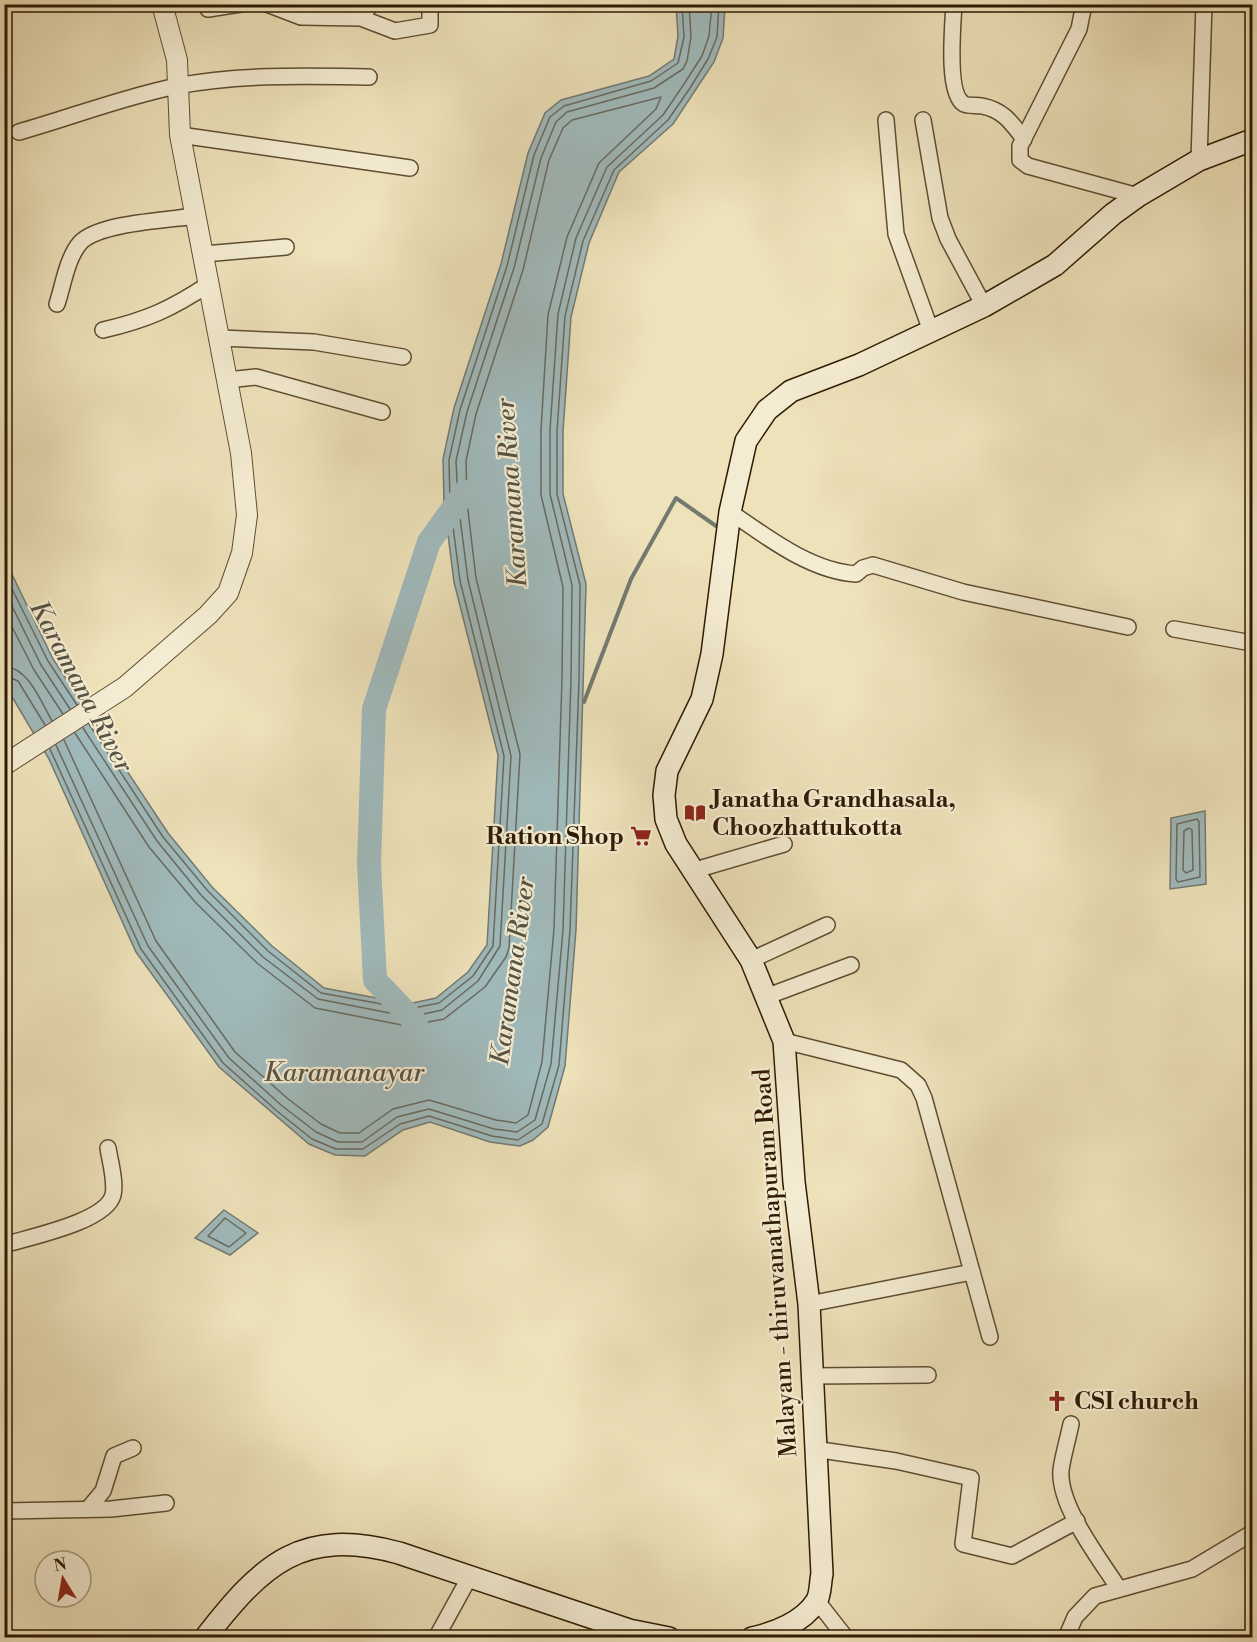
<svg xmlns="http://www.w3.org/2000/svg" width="1257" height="1642" viewBox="0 0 1257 1642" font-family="'Libre Bodoni',serif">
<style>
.water{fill:#a0babc;stroke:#737a72;stroke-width:1.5}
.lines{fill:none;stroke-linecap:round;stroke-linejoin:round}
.shore{stroke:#686a60;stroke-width:1.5}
.stream{stroke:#737a72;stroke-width:4}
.river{stroke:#a0babc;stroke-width:24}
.minor-casing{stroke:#5f4d32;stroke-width:18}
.tertiary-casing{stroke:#5f4d32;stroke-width:22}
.secondary-casing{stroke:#2f1b04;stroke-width:24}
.minor{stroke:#f4ecd2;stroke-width:15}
.tertiary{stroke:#f4ecd2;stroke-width:20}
.secondary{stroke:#f4ecd2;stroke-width:21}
.labels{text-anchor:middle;stroke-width:4.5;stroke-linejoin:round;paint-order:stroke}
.poi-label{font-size:24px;font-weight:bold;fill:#2f1b04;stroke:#f4ecd2;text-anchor:start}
.street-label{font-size:24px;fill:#2f1b04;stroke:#f4ecd2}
.water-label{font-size:26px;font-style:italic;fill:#575344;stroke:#f4ecd2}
</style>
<rect width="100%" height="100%" fill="#eee2ba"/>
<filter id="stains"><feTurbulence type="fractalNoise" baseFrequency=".00333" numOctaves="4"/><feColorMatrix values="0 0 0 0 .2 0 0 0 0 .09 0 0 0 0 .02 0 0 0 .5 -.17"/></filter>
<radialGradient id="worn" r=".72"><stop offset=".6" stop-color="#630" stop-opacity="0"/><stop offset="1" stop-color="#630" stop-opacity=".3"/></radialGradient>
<g class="water">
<path d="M676,5h49l-2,33 -9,24 -41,62 -54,48 -30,71 -18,74 -8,114v63l23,90 -10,346 -11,136 -17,61 -15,13 -13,6 -30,-4 -60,-20 -27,8 -38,26 -30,-1 -26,-11 -90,-77 -83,-115 -87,-193 -44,-74v-125l48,99 115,174 44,54 60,59 52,42 84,16 28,-6 32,-26 19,-27 11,-190 -44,-173 -10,-79 -1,-44 11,-51 47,-144 27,-111 17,-40 16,-13 88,-24 25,-17 4,-23z"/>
<path d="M1205,811l1,73 -36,5 1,-71z"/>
<path d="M224,1210l34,23 -28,22 -35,-17z"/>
</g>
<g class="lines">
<g class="shore">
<path d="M4,573l44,88 29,44"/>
<path d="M4,590l37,75 29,44"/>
<path d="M4,611l30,59 29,44"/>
<path d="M4,666c25,2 37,36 48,55"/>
<path d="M4,675l14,6 27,44"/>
<path d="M89,724l74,113 44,53 61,61 53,42 88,16 30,-6 34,-27 20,-30 11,-190 -44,-175 -10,-78 -1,-43 11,-50 47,-144 27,-111 16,-38 14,-11 87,-25 27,-18 6,-26 -2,-33"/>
<path d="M83,728l74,113 44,54 62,62 55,42 92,18 32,-7 36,-29 22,-35 11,-190 -43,-176 -10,-78 -2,-41 11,-49 47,-144 27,-110 15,-36 11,-10 87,-24 29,-19 4,-8 4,-24 -2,-33"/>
<path d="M64,740l92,201 79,111 52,46 34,26 19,9h19l34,-24 36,-9 67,20 20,3 12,-8 14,-53 12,-133 8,-250 1,-92 -22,-92v-65l7,-115 19,-78 32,-74 57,-54 5,-12 -89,23 -9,8 -14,32 -26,110 -47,144 -10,47 1,41 9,76 44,176 -11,194 -3,9 -21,30 -41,32 -37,7 -92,-18 -58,-45 -62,-61 -46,-55 -74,-114"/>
<path d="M56,745l92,201 81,112 52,47 35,27 22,10h24l35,-25 32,-8 65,20 23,3 18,-12 16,-56 12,-134 8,-251 1,-94 -22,-91v-64l8,-116 18,-76 31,-71 56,-52 21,-31 18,-28 7,-20 3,-32"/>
<path d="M50,749l91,200 82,114 54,48 35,28 24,10h27l37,-25 29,-8 63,20 26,4 24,-16 17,-59 11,-135 9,-250 1,-95 -23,-91v-63l8,-115 18,-75 31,-71 54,-50 22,-32 18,-29 9,-22 2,-33"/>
<path d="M1197,819l2,3 1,55 -22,5 -2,-3 1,-55z"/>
<path d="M1189,828l3,2 1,40 -7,3 -3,-3 1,-39z"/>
<path d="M225,1218l21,15 -17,14 -21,-11z"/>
</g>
<path class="stream" d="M584,702l47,-123 45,-81 40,28"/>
<path class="river" d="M416,1023l-41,-43 -6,-116 5,-155 55,-167 36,-50"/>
<defs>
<g id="minor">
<path d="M207,4l1,5 32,-5"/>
<path d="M267,4l34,13 60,1 34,13 35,-6v-21"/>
<path d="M954,4c-1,20 -8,90 10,100 4,2 13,1 18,2 21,4 29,16 42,33"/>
<path d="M1084,4l-5,25 -59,117v14l8,6 110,30"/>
<path d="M361,18l10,-14"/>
<path d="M886,120l10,114 35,97"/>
<path d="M923,120l17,98 8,21 36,67"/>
<path d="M19,132c53,-15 104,-35 158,-46 63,-12 128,-10 192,-9"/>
<path d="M180,135l230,33"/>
<path d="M1199,160l5,-156"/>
<path d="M204,254l82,-7"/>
<path d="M57,304c6,-18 10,-46 23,-61 18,-20 88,-23 116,-27"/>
<path d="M103,330c44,-10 68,-21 106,-46"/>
<path d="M220,338l94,4 89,15"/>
<path d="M227,380l29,-3 126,35"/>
<path d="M730,512c37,25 80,59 126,62l7,-6 10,-3 90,27 165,35"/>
<path d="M1174,629l78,14"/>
<path d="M692,871l92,-27"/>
<path d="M751,960l76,-35"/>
<path d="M768,996l83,-31"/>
<path d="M784,1041l117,29 17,15 6,13 66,239"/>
<path d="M4,1245c25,-8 102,-23 109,-50 3,-13 -3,-34 -5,-47"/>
<path d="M809,1304l163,-32"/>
<path d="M811,1376l117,-1"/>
<path d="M1071,1424c-3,15 -8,31 -10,46 -3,36 39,89 58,119"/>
<path d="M814,1449l82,12 75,17 -8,66 49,12 65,-35"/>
<path d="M88,1509l15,-18 11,-35 19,-8"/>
<path d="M4,1511l107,-2 55,-6"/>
<path d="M817,1601l29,37"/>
<path d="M436,1638l33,-60"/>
<path d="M1066,1638l9,-21 20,-21 97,-27 60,-36"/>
</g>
<path id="tertiary" d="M4,765l121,-78 83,-72 20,-22 14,-40 5,-38 -6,-62 -61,-318 -3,-75 -15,-56"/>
<g id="secondary">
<path d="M205,1638c58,-75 97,-111 194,-85l230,77 40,8"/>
<path d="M752,1638c23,-5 51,-16 64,-36 5,-7 4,-20 6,-28l-13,-270 -15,-122 -10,-141 -33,-81 -75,-116 -10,-25 -2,-24 3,-24 35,-72 10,-45 18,-142 16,-71 21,-31 24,-19 68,-26 125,-59 71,-41 58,-51 25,-18 61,-36 53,-20"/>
</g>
</defs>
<use href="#minor" class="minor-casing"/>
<use href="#tertiary" class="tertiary-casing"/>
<use href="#secondary" class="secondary-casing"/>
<use href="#minor" class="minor"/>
<use href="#tertiary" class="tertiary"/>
<use href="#secondary" class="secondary"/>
</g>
<defs>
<symbol id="library-bare" viewBox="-9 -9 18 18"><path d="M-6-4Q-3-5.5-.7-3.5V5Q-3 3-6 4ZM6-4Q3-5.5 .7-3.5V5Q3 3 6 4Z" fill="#8f2418" stroke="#f4ecd2" stroke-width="2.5" paint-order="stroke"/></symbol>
<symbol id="supermarket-bare" viewBox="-9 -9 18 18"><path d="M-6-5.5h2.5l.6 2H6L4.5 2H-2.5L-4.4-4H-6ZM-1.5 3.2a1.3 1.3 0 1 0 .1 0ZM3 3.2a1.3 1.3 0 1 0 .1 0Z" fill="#8f2418" stroke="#f4ecd2" stroke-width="2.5" paint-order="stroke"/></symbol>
<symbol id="church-bare" viewBox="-9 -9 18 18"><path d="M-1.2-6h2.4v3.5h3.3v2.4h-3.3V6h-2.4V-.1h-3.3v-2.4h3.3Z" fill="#8f2418" stroke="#f4ecd2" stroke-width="2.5" paint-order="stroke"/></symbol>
</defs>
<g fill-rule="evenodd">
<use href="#library-bare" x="680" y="798" width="30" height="30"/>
<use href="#supermarket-bare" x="626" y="821" width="30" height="30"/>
<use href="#church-bare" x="1042" y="1386" width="30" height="30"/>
</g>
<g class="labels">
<g class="poi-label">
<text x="712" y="807">Janatha Grandhasala,<tspan x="712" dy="28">Choozhattukotta</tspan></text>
<text x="624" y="844" text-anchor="end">Ration Shop</text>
<text x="1074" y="1409">CSI church</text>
</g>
<g class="street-label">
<text transform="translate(775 1263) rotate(-94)" y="8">Malayam - thiruvanathapuram Road</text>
</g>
<g class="water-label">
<text transform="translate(511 493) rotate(-94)" y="9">Karamana River</text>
<text transform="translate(82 686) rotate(62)" y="9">Karamana River</text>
<text transform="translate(512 971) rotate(-82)" y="9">Karamana River</text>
<text x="344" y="1081">Karamanayar</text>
</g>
</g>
<rect width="1257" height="1642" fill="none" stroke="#eee2ba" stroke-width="24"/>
<rect x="6" y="6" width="1245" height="1630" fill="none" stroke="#2f1b04" stroke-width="3"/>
<rect x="12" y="12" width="1233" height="1618" fill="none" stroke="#2f1b04" stroke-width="1.5"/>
<g transform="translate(63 1579) rotate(349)"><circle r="28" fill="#f4ecd2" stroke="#a59880" stroke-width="1.5"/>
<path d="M0-4.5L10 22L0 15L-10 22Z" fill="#8f2418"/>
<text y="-9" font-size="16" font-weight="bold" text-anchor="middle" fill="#2f1b04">N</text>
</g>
<rect width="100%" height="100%" filter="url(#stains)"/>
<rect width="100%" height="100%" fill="url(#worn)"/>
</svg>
